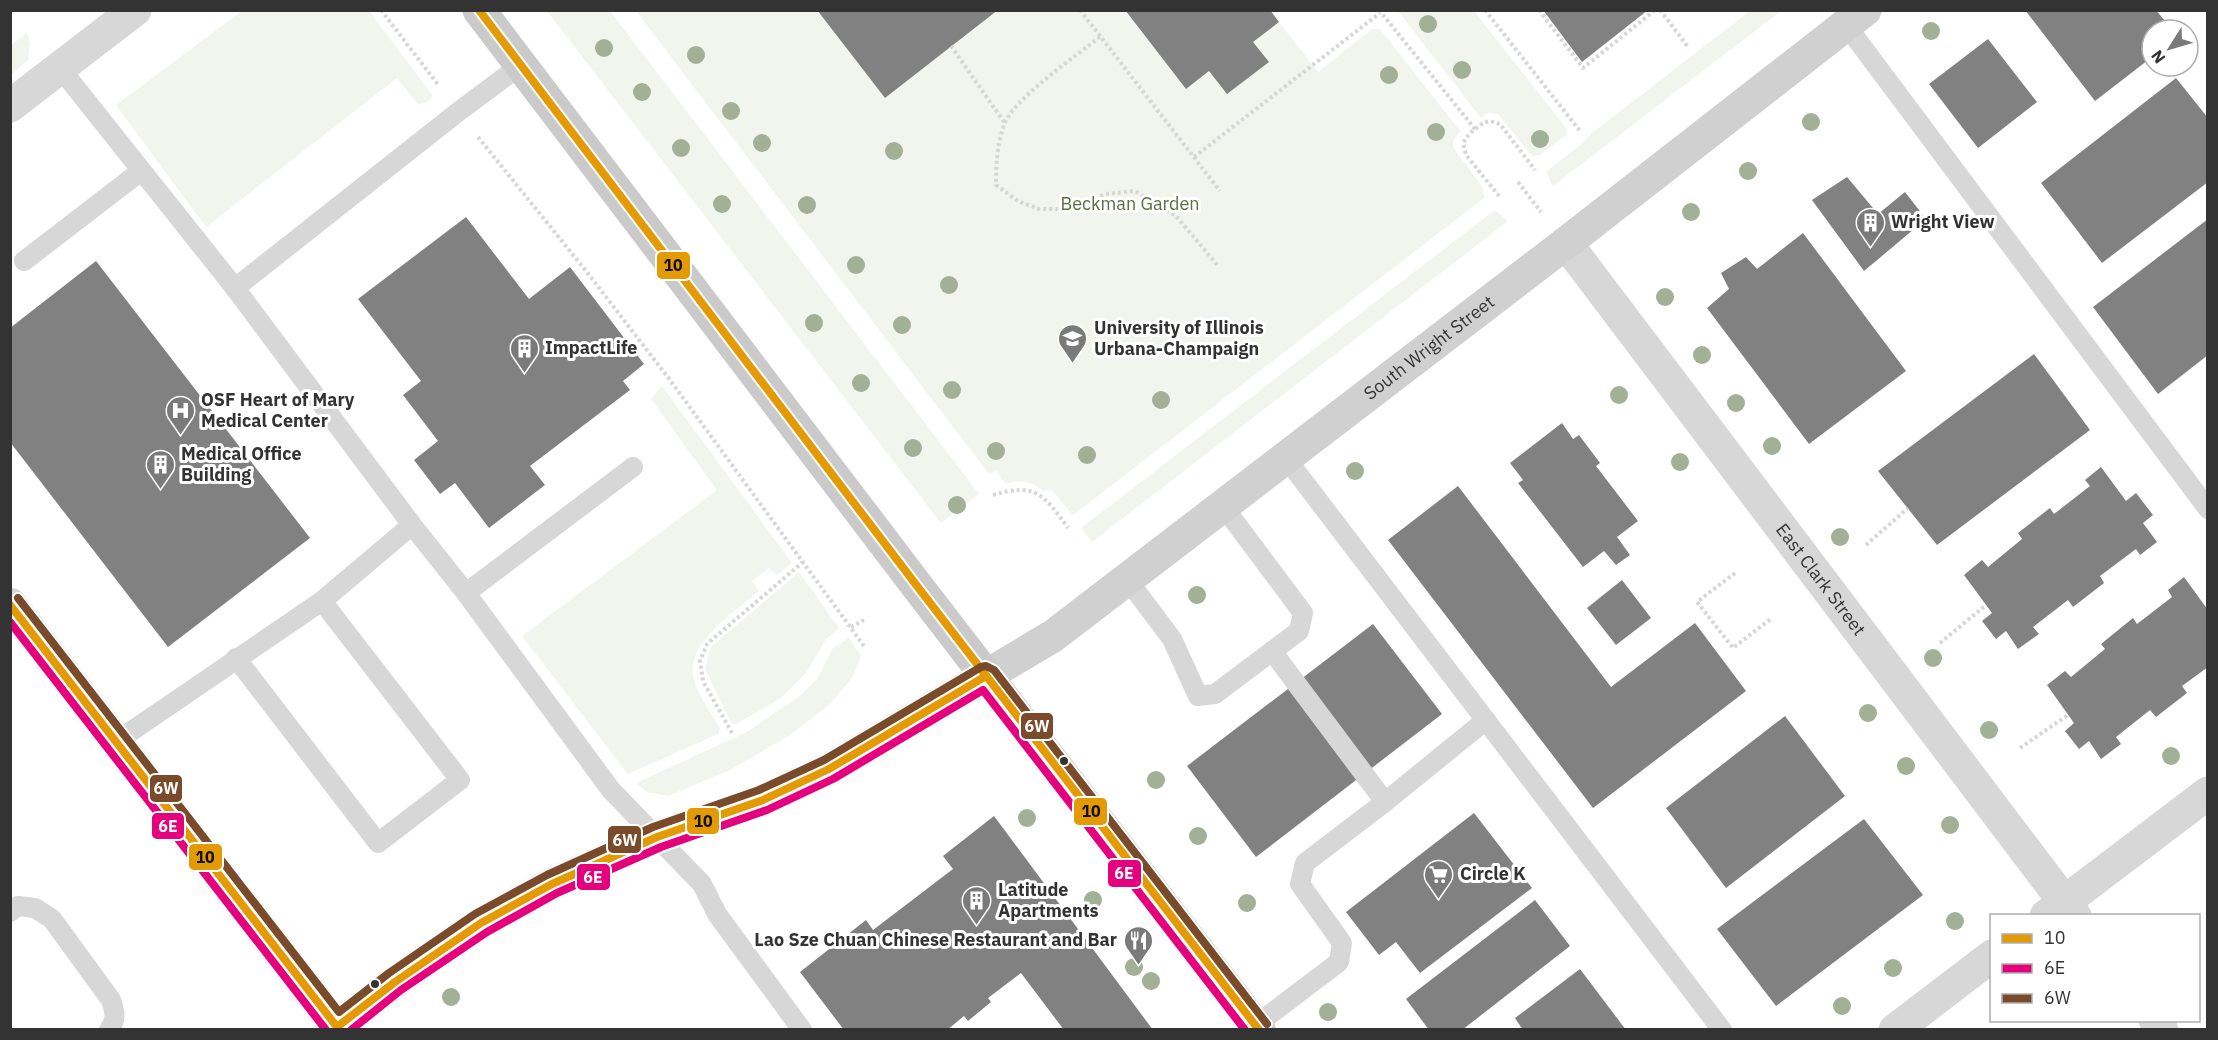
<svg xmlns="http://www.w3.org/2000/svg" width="2218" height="1040" viewBox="0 0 2218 1040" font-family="'IBM Plex Sans',sans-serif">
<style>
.green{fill:#f1f5ed}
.building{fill:#818181}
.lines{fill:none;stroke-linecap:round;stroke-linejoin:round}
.path{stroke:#d6d6d6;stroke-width:4;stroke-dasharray:3 3;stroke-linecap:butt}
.lane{stroke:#d7d7d7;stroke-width:20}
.street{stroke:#d7d7d7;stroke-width:33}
.secondary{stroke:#d0d0d0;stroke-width:33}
.primary{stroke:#cacaca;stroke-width:33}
.bus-1-casing{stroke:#fff;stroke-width:12}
.bus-2-casing{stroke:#fff;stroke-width:12}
.bus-3-casing{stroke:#fff;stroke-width:12}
.bus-1{stroke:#e39a05;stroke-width:8}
.bus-2{stroke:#e5007d;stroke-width:8}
.bus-3{stroke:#7a4b2a;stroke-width:8}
.tree{fill:#a2b095}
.bus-dot{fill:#333;stroke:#fff;stroke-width:2}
.labels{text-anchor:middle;stroke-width:6;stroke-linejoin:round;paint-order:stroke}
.park-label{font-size:18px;fill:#56703f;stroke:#fff}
.poi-label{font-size:18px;font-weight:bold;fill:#333;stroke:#fff;text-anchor:start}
.street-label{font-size:18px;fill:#333;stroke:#fff}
.line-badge{stroke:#fff;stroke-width:2}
.badge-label{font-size:16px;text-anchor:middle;font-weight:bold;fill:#fff}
.pale-badge-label{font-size:16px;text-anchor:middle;font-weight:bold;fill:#111}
</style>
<rect width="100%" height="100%" fill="#fff"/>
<g class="green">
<path d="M242,11h127l64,85 -6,6 -9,2 -21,-26 -191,149 -90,-122z"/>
<path d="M547,11h63l369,483 -38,29z"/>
<path d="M636,11h181l68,87 113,-87h127l61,78 93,-67 39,50 54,-43h8l80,102 -7,10v6l30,41 1,10 -411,317 -23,-27 -6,4c-10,-11 -24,-13 -38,-8l-10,-13 -7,3z"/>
<path d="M1398,11h76l93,118v5l-27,21 -8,1 -34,-42 -10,-1 -7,5z"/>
<path d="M1750,11h31l-228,175 -3,-5 -3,-10 36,-28 9,-10z"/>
<path d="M27,33l3,10 -2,17 -17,15v-30z"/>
<path d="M1495,210l13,11 -416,321 -11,-14z"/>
<path d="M662,386l130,177 -15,12 -8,-7 -17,13 7,10c-22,19 -71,50 -66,84 2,16 19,39 27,53l-2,6 -90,40 -106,-138 195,-146 -66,-91z"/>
<path d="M799,572l40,56 -13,11 -20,34 -25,25 -45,26 -5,-1 -26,-54 6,-22z"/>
<path d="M849,638l12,18 -9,22 -22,26 -40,31 -60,35 -62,26 -21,-4 -11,-9 111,-51 53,-36 17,-17 16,-31z"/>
</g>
<g class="building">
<path d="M817,10h181l-113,88z"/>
<path d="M1125,10h145l9,12 -26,20 16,20 -42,32 -18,-23 -23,18z"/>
<path d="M1543,10h105l-66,52z"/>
<path d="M2025,10h131l16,20h-20v27l-57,44z"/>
<path d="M1988,39l49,63 -59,46 -49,-64z"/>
<path d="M2176,78l32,40v64l-106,81 -61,-80z"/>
<path d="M1847,177l31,37 27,-22 21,27 -62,52 -52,-71z"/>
<path d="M466,217l63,82 41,-32 74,97 -21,17 7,9 -100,76 15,19 -56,43 -34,-45 -15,11 -26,-34 24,-19 -35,-46 18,-14 -63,-82z"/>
<path d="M2208,219v136l-50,39 -65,-87z"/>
<path d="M1803,233l103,138 -97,73 -102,-136 22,-19 -8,-16 25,-16 11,12z"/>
<path d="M96,261l214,277 -142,109 -158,-205v-114z"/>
<path d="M2034,354l56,76 -153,115 -59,-74z"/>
<path d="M1562,423l11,16 6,-4 21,28 -4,3 42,55 -21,16 13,18 -14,10 -12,-14 -21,16 -65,-84 5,-3 -13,-17z"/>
<path d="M2101,467l25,34 10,-8 17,22 -10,8 14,19 -17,13 -4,-6 -36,27 4,7 -31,24 -5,-7 -35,27 6,7 -21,15 -12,-18 -10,8 -14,-18 10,-8 -28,-38 18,-15 6,7 34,-28 -4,-6 32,-25 4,6 36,-28 -5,-6z"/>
<path d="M1458,486l153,201 84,-64 51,68 -153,117 -205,-268z"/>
<path d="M2184,577l24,33v57l-26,19 5,7 -31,24 -6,-7 -34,27 5,7 -20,15 -12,-18 -10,8 -14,-18 9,-8 -27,-38 18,-14 6,6 34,-28 -4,-5 32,-26 4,6 35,-27 -4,-7z"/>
<path d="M1622,580l29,38 -35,27 -29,-37z"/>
<path d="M1373,624l69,90 -186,143 -69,-91z"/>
<path d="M1785,716l60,80 -119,92 -60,-80z"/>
<path d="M1474,813l58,75 -112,85 -24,-31 -17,13 -33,-43z"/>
<path d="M994,816l159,214h-89l-43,-57 -33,25 3,4 -23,19 -4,-5 -17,14h-103l-44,-58 66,-52 7,10 80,-61 -10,-13z"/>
<path d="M1864,819l59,76 -147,111 -59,-77z"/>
<path d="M1535,900l35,46 -108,84h-33l-23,-31z"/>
<path d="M1580,969l46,61h-103l-8,-12z"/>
</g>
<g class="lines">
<g class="path">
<path d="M381,10l58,76"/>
<path d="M1080,10l140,181"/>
<path d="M1379,10l96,119"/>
<path d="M1485,10l95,121"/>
<path d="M1539,10l44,58 72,-58"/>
<path d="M1660,10l28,37"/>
<path d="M1100,37c-23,18 -87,62 -96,88 -7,20 -8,39 -8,60l22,16 21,8h33l34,-15 29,-3 41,25 43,51"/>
<path d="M951,46l53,76"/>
<path d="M478,137l108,134 84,109 194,266"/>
<path d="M1194,157l186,-144"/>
<path d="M1518,182l23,30"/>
<path d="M1499,196l-33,-41 -3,-12 7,-10 13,-10 7,-2 10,3 35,46"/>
<path d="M993,495c43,-13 51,0 75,33"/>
<path d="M1866,545l42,-37"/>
<path d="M1735,573l-38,29 36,46 39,-30"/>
<path d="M851,627l13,-7"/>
<path d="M1940,643l46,-38"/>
<path d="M732,733l-29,-52 -3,-20 7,-17 96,-82"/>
<path d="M2020,748l48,-33"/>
</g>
<g class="lane">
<path d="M1846,25l362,484"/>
<path d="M60,68l175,220 177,237 54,68 145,197 91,94 15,30 85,116"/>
<path d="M24,261l117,-90"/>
<path d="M235,288l223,-176 63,-47"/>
<path d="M1285,457l437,573"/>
<path d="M1127,579l45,60 26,57 17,-2 84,-63 4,-18 -80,-107"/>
<path d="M466,593l167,-126"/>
<path d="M1272,651l113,151"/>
<path d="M236,658l142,185 82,-63 -138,-179"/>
<path d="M117,741l205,-140 90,-76"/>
<path d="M10,912l8,-6 17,2 17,11 59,81c4,12 6,19 -2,30"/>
<path d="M1256,1025l83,-63 3,-19 -42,-59 5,-21 80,-61 101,-82"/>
</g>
<g class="street">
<path d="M10,106l125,-96"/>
<path id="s1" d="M1566,243l509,673"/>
<path d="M10,604l329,426"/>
<path d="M2046,916l162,-123"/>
<path d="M2155,1020l7,10"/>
<path d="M333,1030l62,-48 86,-59 71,-39 105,-47 106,-37 66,-31 157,-93"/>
<path d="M1895,1030l97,-74"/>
</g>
<path class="secondary" id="s2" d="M986,676l67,-40 513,-393 299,-233"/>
<path class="primary" d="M479,10l438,576 342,444"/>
<defs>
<g id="bus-1">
<path d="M479,10l438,576 342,444"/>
<path d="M10,605l327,422 58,-45 86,-59 71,-39 105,-47 106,-37 66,-31 157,-93"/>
</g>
<g id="bus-2">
<path d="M10,622l316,408"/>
<path d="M351,1030l50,-40 86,-58 70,-39 104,-46 106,-37 66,-31 150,-89 262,340"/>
</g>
<path id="bus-3" d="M18,598l321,414 50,-39 86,-59 72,-39 106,-48 106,-37 65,-30 157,-93 5,-1 8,4 273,354"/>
</defs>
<use href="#bus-1" class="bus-1-casing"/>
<use href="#bus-2" class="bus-2-casing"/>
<use href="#bus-3" class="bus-3-casing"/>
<use href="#bus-1" class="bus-1"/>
<use href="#bus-2" class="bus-2"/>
<use href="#bus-3" class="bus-3"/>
</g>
<g class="tree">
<circle cx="1428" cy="24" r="9"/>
<circle cx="1931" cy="31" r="9"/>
<circle cx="604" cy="48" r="9"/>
<circle cx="696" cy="55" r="9"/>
<circle cx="1462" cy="70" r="9"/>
<circle cx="1389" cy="75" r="9"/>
<circle cx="642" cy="92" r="9"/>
<circle cx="731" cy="111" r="9"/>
<circle cx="1811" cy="122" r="9"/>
<circle cx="1436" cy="132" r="9"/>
<circle cx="1540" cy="139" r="9"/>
<circle cx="762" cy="143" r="9"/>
<circle cx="681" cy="148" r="9"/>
<circle cx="894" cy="151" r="9"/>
<circle cx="1748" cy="171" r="9"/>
<circle cx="722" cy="204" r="9"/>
<circle cx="807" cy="205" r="9"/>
<circle cx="1691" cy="212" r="9"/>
<circle cx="856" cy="265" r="9"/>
<circle cx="949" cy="285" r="9"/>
<circle cx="1665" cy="297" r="9"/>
<circle cx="814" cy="323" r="9"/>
<circle cx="902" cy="325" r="9"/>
<circle cx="1702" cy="355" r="9"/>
<circle cx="861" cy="383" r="9"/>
<circle cx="952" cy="390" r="9"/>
<circle cx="1619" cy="395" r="9"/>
<circle cx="1161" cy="400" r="9"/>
<circle cx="1736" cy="403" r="9"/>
<circle cx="1772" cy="446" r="9"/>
<circle cx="913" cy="448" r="9"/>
<circle cx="996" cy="451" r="9"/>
<circle cx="1087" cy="455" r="9"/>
<circle cx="1680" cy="462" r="9"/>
<circle cx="1355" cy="471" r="9"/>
<circle cx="957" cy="505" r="9"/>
<circle cx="1840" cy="537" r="9"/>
<circle cx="1197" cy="595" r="9"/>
<circle cx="1933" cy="658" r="9"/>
<circle cx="1868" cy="713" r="9"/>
<circle cx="1989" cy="730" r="9"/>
<circle cx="2171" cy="756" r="9"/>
<circle cx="1906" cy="766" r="9"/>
<circle cx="1156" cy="780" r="9"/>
<circle cx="1027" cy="818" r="9"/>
<circle cx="1950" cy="825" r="9"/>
<circle cx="1198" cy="836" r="9"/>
<circle cx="1093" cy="900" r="9"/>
<circle cx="1247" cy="903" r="9"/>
<circle cx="1955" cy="921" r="9"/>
<circle cx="1134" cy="967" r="9"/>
<circle cx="1893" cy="968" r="9"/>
<circle cx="1151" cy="981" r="9"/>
<circle cx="451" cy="997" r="9"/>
<circle cx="1842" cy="1006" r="9"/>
<circle cx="1328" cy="1012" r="9"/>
</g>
<defs>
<symbol id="building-pin" viewBox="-11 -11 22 30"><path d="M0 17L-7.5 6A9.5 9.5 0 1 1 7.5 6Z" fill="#7a7a7a" stroke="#fff"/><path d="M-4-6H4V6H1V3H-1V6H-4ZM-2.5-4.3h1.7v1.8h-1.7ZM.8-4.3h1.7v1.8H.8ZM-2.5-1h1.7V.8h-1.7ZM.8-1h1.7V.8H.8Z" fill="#fff"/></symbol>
<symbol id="university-pin" viewBox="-11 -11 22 30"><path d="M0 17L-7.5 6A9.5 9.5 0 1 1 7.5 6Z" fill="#7a7a7a" stroke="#fff"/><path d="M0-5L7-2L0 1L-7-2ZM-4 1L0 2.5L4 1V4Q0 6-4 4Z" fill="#fff"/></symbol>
<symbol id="hospital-pin" viewBox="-11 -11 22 30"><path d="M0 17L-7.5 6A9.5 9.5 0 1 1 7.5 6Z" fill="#7a7a7a" stroke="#fff"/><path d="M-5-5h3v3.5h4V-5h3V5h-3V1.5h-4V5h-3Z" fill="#fff"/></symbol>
<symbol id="supermarket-pin" viewBox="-11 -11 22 30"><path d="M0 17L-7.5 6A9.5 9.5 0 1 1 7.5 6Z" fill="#7a7a7a" stroke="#fff"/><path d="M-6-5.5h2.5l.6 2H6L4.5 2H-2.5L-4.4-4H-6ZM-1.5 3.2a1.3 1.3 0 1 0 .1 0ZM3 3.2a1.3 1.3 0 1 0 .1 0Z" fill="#fff"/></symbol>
<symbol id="restaurant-pin" viewBox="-11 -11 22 30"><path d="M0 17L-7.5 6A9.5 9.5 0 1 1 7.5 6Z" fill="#7a7a7a" stroke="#fff"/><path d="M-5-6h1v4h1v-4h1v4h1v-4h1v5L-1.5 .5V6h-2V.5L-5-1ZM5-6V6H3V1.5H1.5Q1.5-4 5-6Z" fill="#fff"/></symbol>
</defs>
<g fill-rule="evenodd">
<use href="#building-pin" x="1854" y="206" width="33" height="45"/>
<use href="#university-pin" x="1056" y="322" width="33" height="45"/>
<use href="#building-pin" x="508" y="332" width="33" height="45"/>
<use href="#hospital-pin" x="164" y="394" width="33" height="45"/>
<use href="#building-pin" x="144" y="448" width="33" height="45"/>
<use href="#supermarket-pin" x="1422" y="858" width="33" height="45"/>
<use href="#building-pin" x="960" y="884" width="33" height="45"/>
<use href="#restaurant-pin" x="1122" y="924" width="33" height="45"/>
</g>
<g class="bus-dot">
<circle cx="1064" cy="761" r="5"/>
<circle cx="375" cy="984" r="5"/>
</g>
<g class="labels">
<g class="park-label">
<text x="1130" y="210">Beckman Garden</text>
</g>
<g class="poi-label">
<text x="1891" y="228">Wright View</text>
<text x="1094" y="334">University of Illinois<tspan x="1094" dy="21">Urbana-Champaign</tspan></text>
<text x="545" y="354">ImpactLife</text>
<text x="201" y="406">OSF Heart of Mary<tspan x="201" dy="21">Medical Center</tspan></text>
<text x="181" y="460">Medical Office<tspan x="181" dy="21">Building</tspan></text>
<text x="1460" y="880">Circle K</text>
<text x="998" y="896">Latitude<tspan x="998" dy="21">Apartments</tspan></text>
<text x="1117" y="946" text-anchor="end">Lao Sze Chuan Chinese Restaurant and Bar</text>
</g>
<g class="street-label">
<text dy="6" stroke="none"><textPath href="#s2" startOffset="552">South Wright Street</textPath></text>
<text dy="6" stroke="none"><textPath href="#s1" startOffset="422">East Clark Street</textPath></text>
</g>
</g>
<g class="line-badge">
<rect x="656" y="251" width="35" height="29" rx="6" fill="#e39a05"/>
<rect x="1020" y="712" width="34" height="28" rx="6" fill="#7a4b2a"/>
<rect x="149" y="774" width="34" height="29" rx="6" fill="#7a4b2a"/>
<rect x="1073" y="797" width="35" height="29" rx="6" fill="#e39a05"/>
<rect x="686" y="807" width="34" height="28" rx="6" fill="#e39a05"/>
<rect x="151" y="812" width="34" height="28" rx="6" fill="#e5007d"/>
<rect x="607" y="825" width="35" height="29" rx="6" fill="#7a4b2a"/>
<rect x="188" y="843" width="35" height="28" rx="6" fill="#e39a05"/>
<rect x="1107" y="859" width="35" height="29" rx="6" fill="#e5007d"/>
<rect x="576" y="863" width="35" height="28" rx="6" fill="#e5007d"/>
</g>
<g class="badge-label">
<text x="1037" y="732">6W</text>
<text x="166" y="794">6W</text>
<text x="168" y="832">6E</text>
<text x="625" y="846">6W</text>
<text x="1124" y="879">6E</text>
<text x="593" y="883">6E</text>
</g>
<g class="pale-badge-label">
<text x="673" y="271">10</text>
<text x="1091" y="817">10</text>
<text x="703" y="827">10</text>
<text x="205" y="863">10</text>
</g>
<rect width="2218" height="1040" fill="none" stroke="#333333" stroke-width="24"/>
<rect x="1990" y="914" width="210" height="108" fill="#ffffff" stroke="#adadad" stroke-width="1.5"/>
<rect x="2002" y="934" width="30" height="9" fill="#e39a05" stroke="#adadad" stroke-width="1.5"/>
<text x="2044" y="944" font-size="18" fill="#333333">10</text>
<rect x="2002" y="964" width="30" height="9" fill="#e5007d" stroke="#adadad" stroke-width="1.5"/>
<text x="2044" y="974" font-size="18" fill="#333333">6E</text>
<rect x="2002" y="994" width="30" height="9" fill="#7a4b2a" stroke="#adadad" stroke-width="1.5"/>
<text x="2044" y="1004" font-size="18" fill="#333333">6W</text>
<g transform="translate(2170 48) rotate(233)"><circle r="28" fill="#ffffff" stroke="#adadad" stroke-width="1.5"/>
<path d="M0-4.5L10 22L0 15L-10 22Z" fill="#7a7a7a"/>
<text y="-9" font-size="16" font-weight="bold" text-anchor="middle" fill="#333333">N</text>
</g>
</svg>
